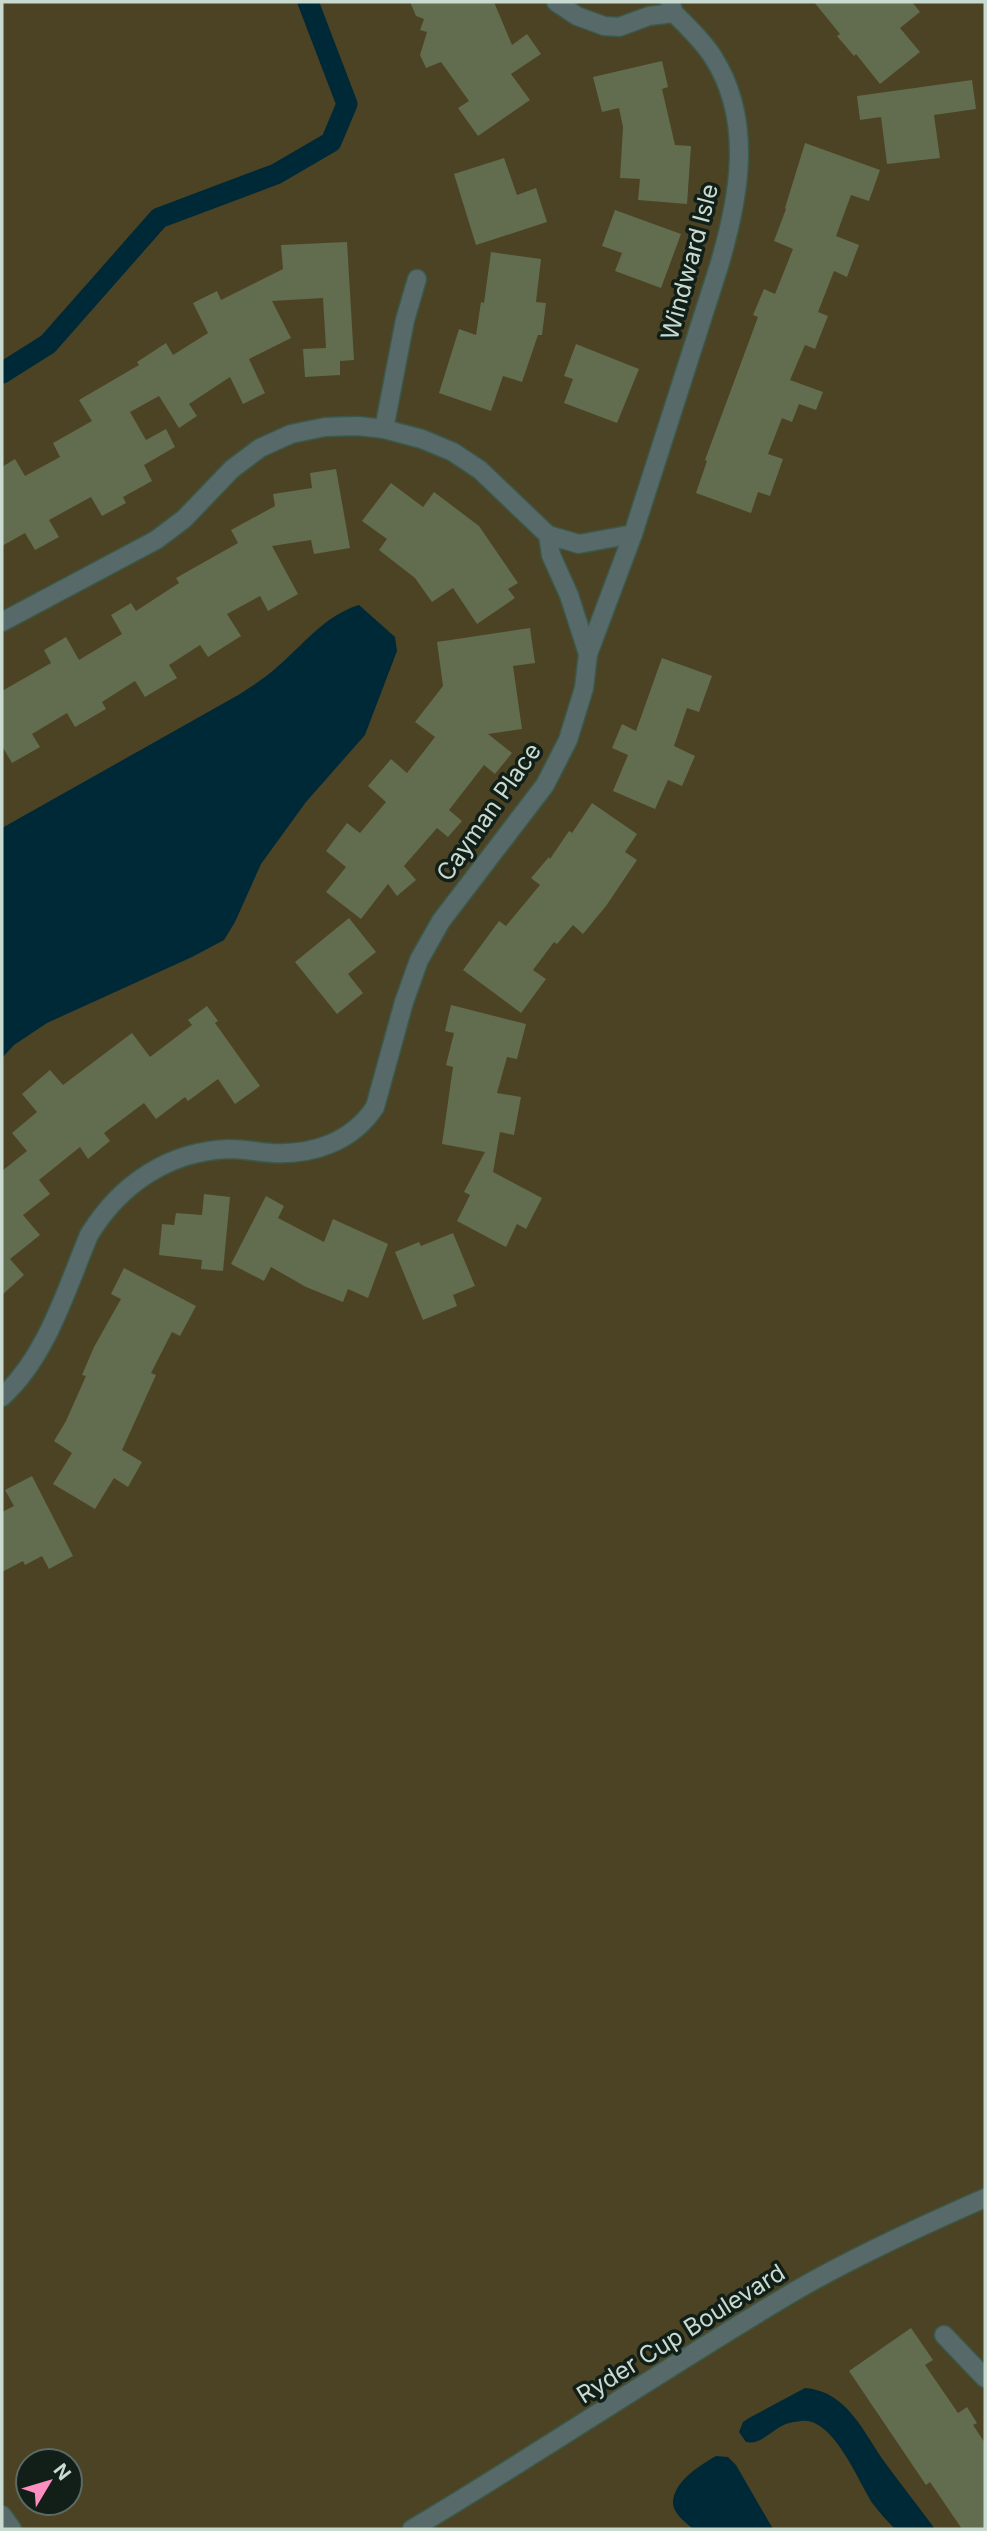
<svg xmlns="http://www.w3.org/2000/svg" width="987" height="2531" viewBox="0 0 987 2531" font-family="Inter,sans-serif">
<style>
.green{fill:#4c4324;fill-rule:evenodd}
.water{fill:#002937}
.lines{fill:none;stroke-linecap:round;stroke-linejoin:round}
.canal{stroke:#002937;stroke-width:21}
.building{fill:#616d4e}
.minor-casing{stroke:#3b5949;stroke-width:21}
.minor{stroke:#576969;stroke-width:18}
.labels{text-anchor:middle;stroke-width:7;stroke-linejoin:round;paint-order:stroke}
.street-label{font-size:24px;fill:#c9dbd0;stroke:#111f18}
</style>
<rect width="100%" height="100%" fill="#1c3c2b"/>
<path class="green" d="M2,2h983v2527h-983zM28,2461h42v42h-42z"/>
<g class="water">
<path d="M359,605l36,32 2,14 -32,84 -59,67 -45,62 -26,58 -11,18 -32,17 -145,66 -33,22 -12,13v-230l238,-134c12,-8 25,-16 36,-26 26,-22 49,-53 83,-63z"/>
<path d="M805,2388c43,3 59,46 81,76 16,22 33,43 49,65h-40c-8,-8 -15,-16 -22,-25 -14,-21 -40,-88 -72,-83 -8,1 -15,2 -21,6 -11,6 -21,18 -34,15l-7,-10 4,-10 6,-4z"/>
<path d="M716,2456l12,1 8,8 37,64h-80c-7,-6 -20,-16 -20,-26 0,-21 27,-38 43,-47z"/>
</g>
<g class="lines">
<path class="canal" d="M2,373l46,-29 111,-126 117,-44 55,-32 16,-38 -39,-102"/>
</g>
<g class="building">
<path d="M410,2h84l18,43 15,-11 14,20 -30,20 19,26 -52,36 -20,-28 11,-7 -28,-39 -15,6 -6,-13 7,-23 -7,-2 4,-11 -8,-3z"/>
<path d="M814,2h98l8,10 -20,16 20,24 -40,32 -24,-30 -2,2 -17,-20 3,-2z"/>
<path d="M662,61l6,26 -6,2 13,56 16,1 -4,58 -49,-4 2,-21 -20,-1 3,-51 -4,-19 -17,4 -9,-35z"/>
<path d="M972,80l4,29 -42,6 6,43 -53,6 -6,-47 -21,3 -3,-24z"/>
<path d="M805,143l75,27 -11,31 -18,-6 -15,41 23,9 -12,32 -13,-6 -16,41 10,4 -13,33 -10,-4 -15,35 33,12 -7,18 -17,-6 -7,18 -10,-4 -14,36 15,5 -13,37 -12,-4 -7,21 -55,-20 11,-32 -2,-1 53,-143 -5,-2 11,-26 11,5 18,-45 -19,-8 12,-32 -1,-1z"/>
<path d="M504,158l13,37 19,-7 11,34 -71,23 -22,-71z"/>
<path d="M615,210l66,24 -20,54 -46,-17 7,-18 -20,-7z"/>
<path d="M347,242l7,118 -14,1v14l-35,2 -2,-28 23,-1 -3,-50 -51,3 19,37 -42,21 16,34 -22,11 -13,-27 -41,27 8,12 -18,12 -20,-32 -29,16 16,28 20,-11 9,18 -31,18 8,16 -29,16 3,6 -24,13 -11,-19 -42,23 10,17 -24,13 -10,-17 -23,13v-79l13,-8 10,17 35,-19 -7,-14 39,-22 -13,-21 60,-35 -2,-3 29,-19 7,12 35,-22 -15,-30 24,-12 4,9 62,-31 -2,-24z"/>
<path d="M491,252l50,7 -5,43 10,1 -4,32h-4l-16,47 -19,-6 -12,35 -52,-18 20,-64 17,6 5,-33 3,1z"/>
<path d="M576,344l63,25 -22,54 -53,-20 9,-24 -9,-3z"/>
<path d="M336,469l14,79 -36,6 -3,-14 -39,6 26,48 -30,17 -8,-15 -33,18 14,22 -33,21 -8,-12 -31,20 8,13 -32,19 -10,-16 -33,21 4,7 -31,18 -8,-14 -35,21 8,13 -28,16 -10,-17v-55l49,-28 -7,-13 22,-13 13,23 43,-26 -11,-19 20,-12 5,8 43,-28 -3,-5 62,-35 -7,-13 44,-24 -2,-12 39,-6 -2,-15z"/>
<path d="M391,483l32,24 11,-15 45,34 39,57 -10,6 7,9 -38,26 -24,-36 -21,14 -17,-24 -36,-28 8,-11 -25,-18z"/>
<path d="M530,628l5,35 -22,3 9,63 -34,5 24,19 -17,21 -11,-9 -35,45 13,11 -14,16 -11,-9 -33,38 12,14 -19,16 -9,-12 -27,35 -35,-27 20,-25 -20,-16 21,-28 13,10 26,-31 -18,-16 23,-27 16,14 28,-36 -20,-15 28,-36 -6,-44z"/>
<path d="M662,658l50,18 -13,36 -12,-4 -13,38 21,10 -13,30 -14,-6 -13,29 -42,-18 15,-36 -16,-7 10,-24 14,7z"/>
<path d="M592,803l45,31 -12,18 12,8 -31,46 -23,28 -10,-9 -16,19 -3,-2 -21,28 13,9 -25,34 -58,-43 36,-49 7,5 34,-41 -9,-7 18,-21 1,2 19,-28 3,2z"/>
<path d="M349,918l27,34 -28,22 15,19 -26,21 -42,-52z"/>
<path d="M451,1005l75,19 -9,35 -10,-2 -10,36 24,4 -7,38 -14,-3 -7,40 49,26 -16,31 -9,-5 -11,23 -49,-26 13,-26 -6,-3 21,-40 -43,-8 11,-77 -7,-2 8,-32 -9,-2z"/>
<path d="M207,1006l11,15 -3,2 45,63 -25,18 -17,-25 -30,22 -3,-4 -29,22 -12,-16 -40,30 6,8 -22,18 -8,-12 -41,33 11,14 -27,21 17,20 -30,24 14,16 -22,20v-124l25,-20 -15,-18 25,-21 -15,-18 28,-24 13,15 69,-52 18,24 42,-32 -4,-5z"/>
<path d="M204,1194l26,3 -7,74 -22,-2 1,-9 -43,-5 3,-31 12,1 2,-12 26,2z"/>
<path d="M266,1196l18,10 -6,12 46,24 9,-23 55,25 -20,54 -20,-9 -5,13 -37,-15 -35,-20 -7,14 -33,-17z"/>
<path d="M453,1233l22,53 -22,9 4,11 -34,14 -28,-68 24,-10 2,4z"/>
<path d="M124,1268l72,38 -16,30 -8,-4 -21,41 5,2 -34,75 20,12 -14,25 -14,-9 -19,31 -42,-25 19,-31 -18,-12 12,-20 20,-45 -4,-1 12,-28 27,-48 -10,-5z"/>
<path d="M32,1476l41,80 -24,13 -7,-13 -17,9 -2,-4 -21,11v-60l12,-6 -9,-16z"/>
<path d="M911,2328l22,32 -8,5 33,48 9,-6 10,16 -4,2 12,18v86h-23l-32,-47 -4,3 -77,-114z"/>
</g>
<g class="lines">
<defs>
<g id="minor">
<path d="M556,2l21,14 27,10 15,1 30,-11 25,-3 -4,-11"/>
<path d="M384,429l21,-109 12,-41"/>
<path d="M548,535l31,9 54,-10"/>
<path d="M2,622l154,-82 28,-21 48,-50 28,-21 31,-14 34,-7 33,-1 26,3 38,10 31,13 27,18 68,65 3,20 18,40 19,59 -4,34 -16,52 -23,45 -104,136 -22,39 -15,42 -29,105c-23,35 -62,48 -103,46 -14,-1 -29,-4 -43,-4 -60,2 -109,35 -140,86 -23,55 -42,121 -87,162"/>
<path d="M588,654l45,-120 86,-268c20,-68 35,-145 -6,-209 -10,-16 -25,-30 -39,-44"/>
<path d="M944,2335l41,43"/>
<path d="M2,2515l10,14"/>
<path d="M412,2529c129,-77 253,-161 383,-238 60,-35 126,-65 190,-93"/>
</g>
</defs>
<use href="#minor" class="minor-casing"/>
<use href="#minor" class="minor"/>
</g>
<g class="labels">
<g class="street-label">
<text transform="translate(690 262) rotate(-75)" y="8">Windward Isle</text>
<text transform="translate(489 812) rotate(-55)" y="8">Cayman Place</text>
<text transform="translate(681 2334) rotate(-32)" y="8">Ryder Cup Boulevard</text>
</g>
</g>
<rect width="987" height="2531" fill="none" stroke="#c9dbd0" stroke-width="7"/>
<g transform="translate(49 2482) rotate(52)"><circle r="33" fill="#111f18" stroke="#5b6a62" stroke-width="2"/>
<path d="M0-5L12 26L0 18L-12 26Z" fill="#fd8ec0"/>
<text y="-10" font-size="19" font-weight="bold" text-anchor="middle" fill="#c9dbd0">N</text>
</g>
</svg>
